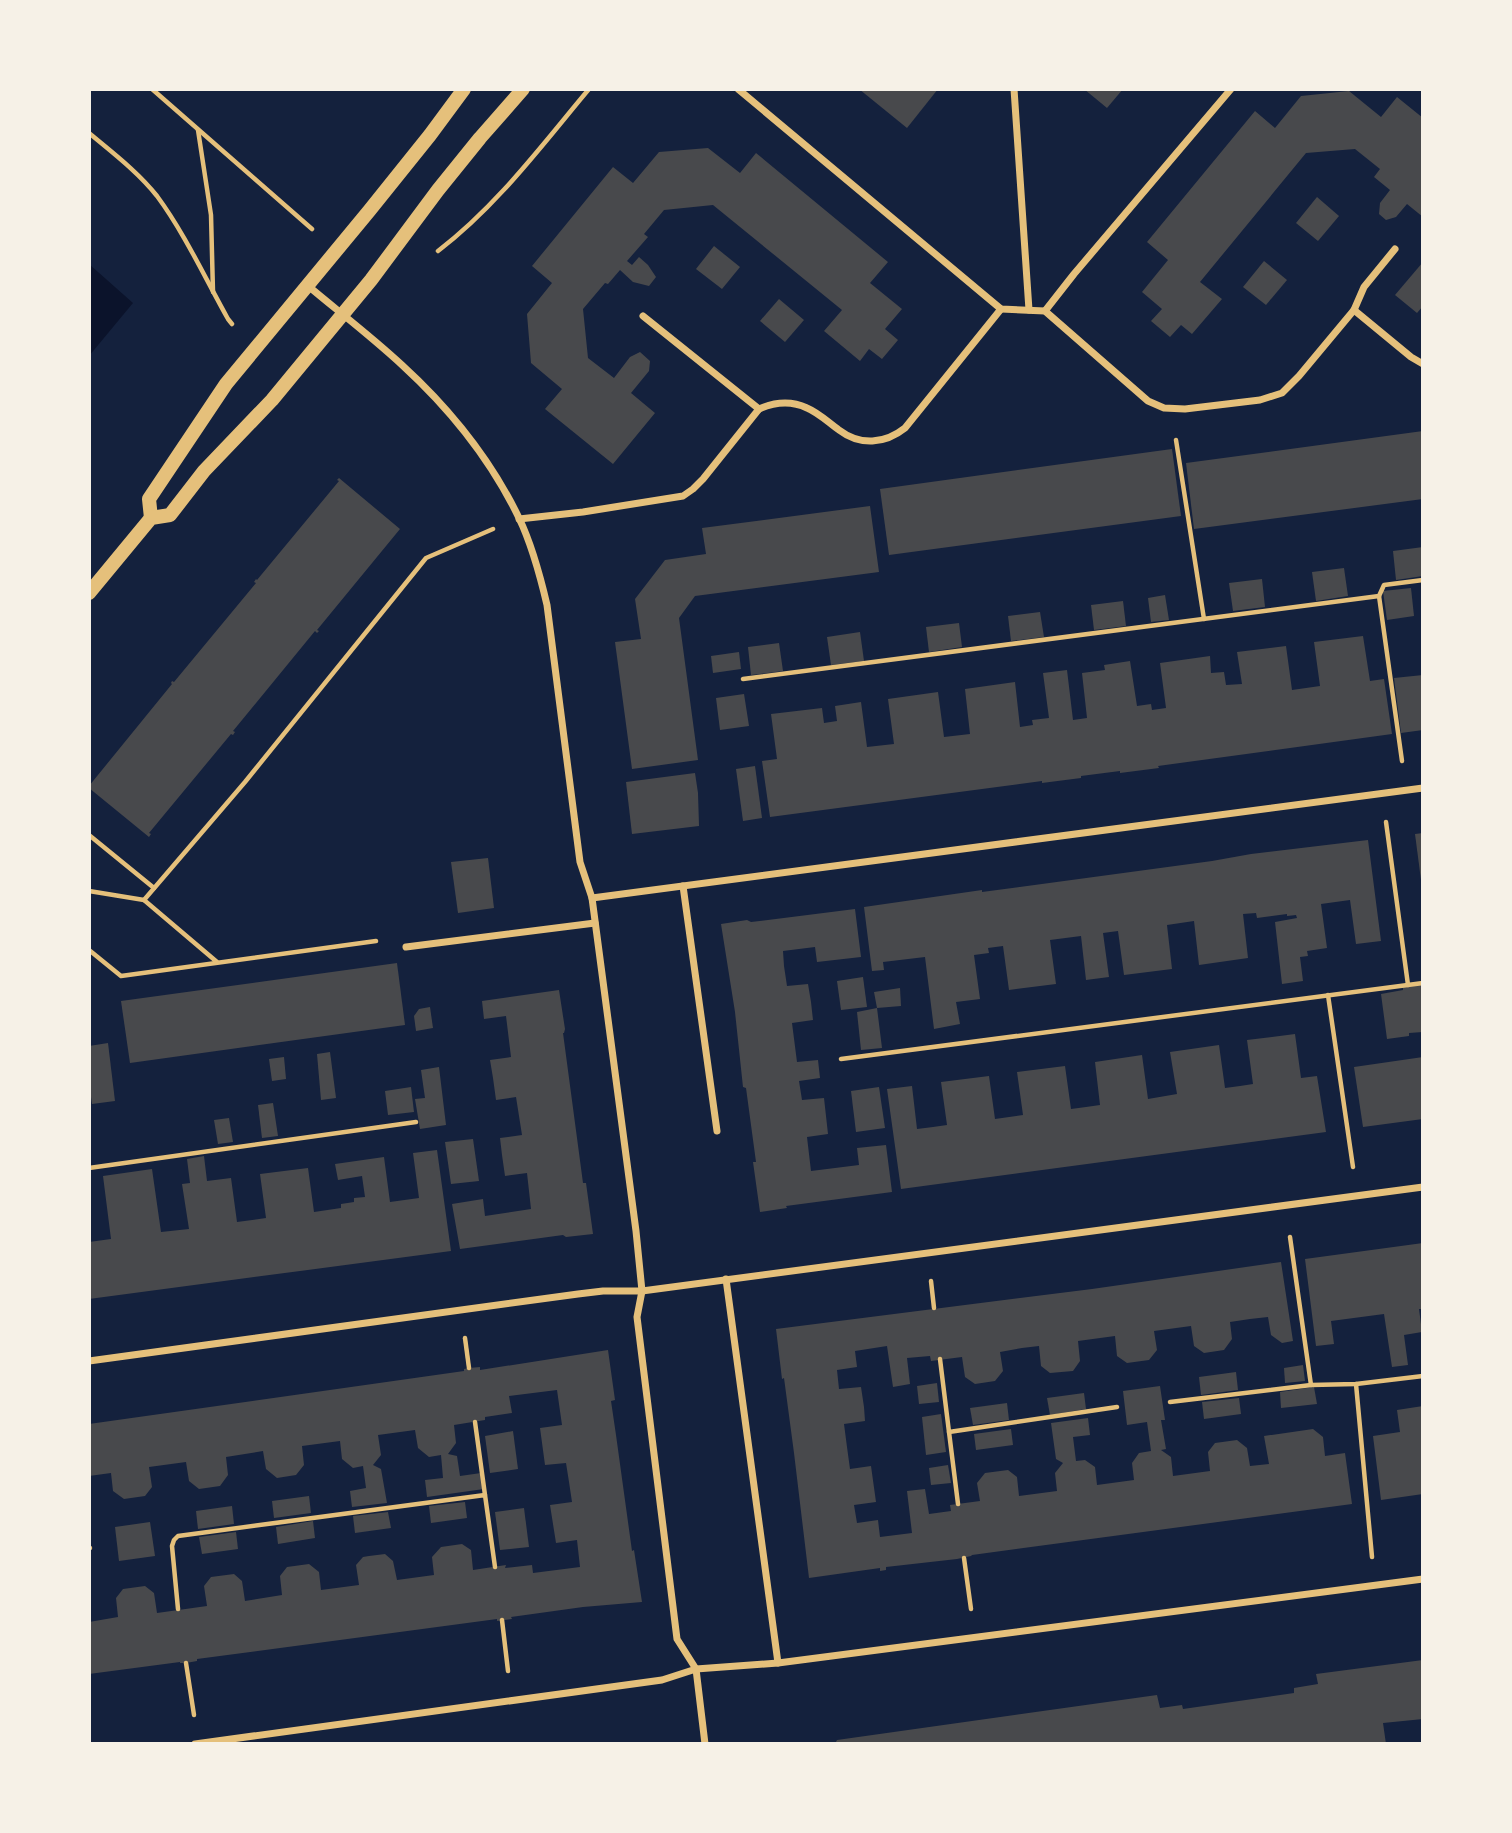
<svg xmlns="http://www.w3.org/2000/svg" width="1512" height="1833" viewBox="0 0 1512 1833" font-family="'Titillium Web',sans-serif">
<style>
.water{fill:#0b132b}
.building{fill:#48494c}
.lines{fill:none;stroke-linecap:round;stroke-linejoin:round}
.path{stroke:#e5c07b;stroke-width:4.5}
.minor{stroke:#e5c07b;stroke-width:7}
.secondary{stroke:#e5c07b;stroke-width:14}
</style>
<rect width="100%" height="100%" fill="#14213d"/>
<path class="water" d="M89,264l44,39 -44,53z"/>
<g class="building">
<path d="M859,89h79l-31,39z"/>
<path d="M1084,89h39l-16,19z"/>
<path d="M1349,91l32,26 16,-20 26,21v99l-16,-13 -11,13 -10,3 -7,-6 1,-11 10,-13 -16,-13 6,-8 -25,-20 -49,4 -106,129 22,17 -30,35 -11,-9 -11,12 -19,-16 11,-12 -20,-17 26,-32 -21,-18 108,-131 20,17 26,-32z"/>
<path d="M708,148l32,25 16,-20 132,109 -18,21 32,26 -17,20 13,11 -16,19 -13,-10 -9,12 -36,-30 18,-21 -129,-105 -49,5 -20,24 4,3 -21,24 5,4 7,-8 9,8 8,12 -7,9 -16,-4 -13,-12 -12,14 -3,-1 -22,26 5,49 26,20 16,-21 10,-5 10,9 -1,10 -18,22 24,20 -42,51 -68,-55 17,-20 -31,-26 -4,-49 25,-31 -20,-17 81,-99 20,16 26,-31z"/>
<path d="M1317,197l22,19 -21,25 -22,-18z"/>
<path d="M714,246l26,21 -18,22 -26,-20z"/>
<path d="M1264,261l23,19 -21,25 -23,-18z"/>
<path d="M1423,262v44l-6,7 -22,-18z"/>
<path d="M779,299l25,21 -19,22 -25,-21z"/>
<path d="M1423,431v68l-229,30 -8,-66z"/>
<path d="M1172,449l9,67 -292,39 -9,-66z"/>
<path d="M339,478l61,51 -83,101 2,1 -2,2 -2,-2 -82,100 2,1 -2,3 -2,-1 -82,99 2,1 -2,3 -60,-49v-2l83,-102 -1,-1 1,-2 2,1 82,-99 -2,-1 2,-3 1,1 82,-99 -2,-1z"/>
<path d="M870,506l9,66 -184,24 -16,22 19,142 -66,9 -17,-127 26,-3 -6,-40 30,-39 41,-6 -4,-26z"/>
<path d="M1423,547v29l-27,4 -3,-29z"/>
<path d="M1344,568l4,28 -32,5 -4,-29z"/>
<path d="M1262,579l3,28 -32,4 -4,-28z"/>
<path d="M1411,588l3,28 -27,4 -4,-29z"/>
<path d="M1165,595l4,25 -18,2 -3,-24z"/>
<path d="M1123,601l3,25 -32,4 -3,-25z"/>
<path d="M1040,612l4,25 -33,4 -3,-25z"/>
<path d="M959,623l3,24 -33,5 -3,-25z"/>
<path d="M860,632l4,29 -33,4 -4,-28z"/>
<path d="M1363,636l7,45 14,-2 8,55 -234,32 1,2 -39,5v-2l-39,5v2l-39,5v-2l-272,36 -8,-56 15,-2 -6,-45 51,-6 2,15 13,-2 -2,-15 26,-4 6,45 27,-3 -6,-45 50,-7 6,45 26,-3 -5,-45 50,-7 5,45 13,-2 -1,-5 17,-2 -6,-45 24,-3 6,50 14,-2 -5,-45 23,-3 -1,-5 26,-4 7,45 14,-2 1,6 14,-2 -6,-45 50,-7 1,17 13,-1 2,13 16,-1 -5,-32 49,-6 6,44 28,-4 -6,-44z"/>
<path d="M779,643l4,28 -32,4 -3,-28z"/>
<path d="M739,652l2,17 -28,4 -2,-17z"/>
<path d="M1423,675v55l-22,3 -7,-55z"/>
<path d="M744,694l5,32 -29,4 -4,-32z"/>
<path d="M755,766l7,52 -19,3 -7,-52z"/>
<path d="M695,773l3,20 1,33 -67,8 -6,-52z"/>
<path d="M1423,833v47h-2l-6,-46z"/>
<path d="M1368,840l13,101 -25,3 -6,-44 -29,4 6,44 -20,3 1,5 -8,1 3,24 -21,3 -7,-62 22,-4 -1,-3 -9,1v-2l-30,4 -1,-5 -13,1 5,44 -49,7 -5,-44 -27,4 5,44 -48,6 -6,-44 -15,2 6,44 -23,3 -5,-44 -31,4 6,44 -47,6 -6,-44 -15,2 1,5 -15,2 6,44 -24,3 4,22 -26,5 -9,-72 -42,5 1,8 -12,1 -8,-64 118,-17v2l230,-31 39,-7z"/>
<path d="M488,858l6,50 -36,5 -7,-51z"/>
<path d="M855,909l6,48 -44,5 -2,-15 -32,4 1,15 3,20 21,-2 3,18 2,18 -21,3 5,39 21,-2 2,18 -21,3 3,19 22,-2 4,36 -21,3 4,34 48,-6 -2,-17 29,-3 6,47 -106,14 1,2 -27,4 -7,-50h3l-10,-74 -3,-1 -8,-75 -14,-88 26,-4 4,2z"/>
<path d="M397,963l8,62 -275,38 -9,-62z"/>
<path d="M863,977l4,30 -26,3 -4,-29z"/>
<path d="M1421,984l2,13v35l-14,1v3l-22,3 -6,-45 22,-4v-3z"/>
<path d="M900,988l1,18 -24,2 -3,-16z"/>
<path d="M559,990l6,39 -1,4h-1l20,150h3l7,51 -27,3 -3,-2 -103,14 -8,-45 31,-5 2,17 46,-7 -4,-36 -22,3 -3,-21 -2,-17 22,-3 -6,-38 -20,3 -3,-22 -3,-18 21,-3 -5,-41 -22,3 -2,-18z"/>
<path d="M430,1007l3,21 -17,3 -2,-15 5,-7z"/>
<path d="M877,1008l5,40 -21,2 -4,-38z"/>
<path d="M1295,1034l6,44 16,-2 9,56 -425,57 -14,-100 25,-3 5,43 16,-2 14,-2 -6,-43 48,-6 6,43 28,-4 -6,-43 48,-6 6,43 15,-2 14,-2 -5,-43 47,-7 6,44 29,-5 -7,-42 49,-7 6,43 15,-2 13,-2 -6,-44z"/>
<path d="M108,1043l7,58 -23,3 -3,-21v-37z"/>
<path d="M330,1052l6,46 -15,2 -4,-46z"/>
<path d="M284,1057l2,22 -14,2 -3,-22z"/>
<path d="M1423,1057v62l-60,8 -9,-60z"/>
<path d="M439,1067l7,58 -26,4 -5,-30 10,-1 -4,-28z"/>
<path d="M411,1087l3,25 -26,3 -3,-24z"/>
<path d="M879,1087l6,41 -29,4 -5,-41z"/>
<path d="M273,1103l5,33 -16,2 -4,-33z"/>
<path d="M229,1118l4,24 -15,2 -4,-24z"/>
<path d="M473,1139l6,42 -28,3 -6,-42z"/>
<path d="M437,1150l14,101 -362,48v-57l22,-3 -8,-63 49,-7 9,63 28,-3 -7,-45 8,-1 -3,-24 17,-3 3,25 24,-3 6,44 29,-4 -6,-44 48,-6 6,44 27,-4v-4l13,-2v-4l11,-1 -3,-21 -24,4 -3,-16 49,-7 6,45 29,-4 -6,-45z"/>
<path d="M1423,1243v66h-4l3,23 -18,3 4,30 -16,2 -8,-53 -53,7 3,23 -18,2 -11,-87z"/>
<path d="M1281,1262l12,79 -11,2 -11,-8 -3,-18 -18,2 -20,3 2,17 -8,11 -20,3 -10,-7 -3,-20 -37,5 3,19 -8,10 -22,3 -10,-7 -2,-20 -37,5 2,20 -7,10 -23,2 -9,-7 -2,-20 -17,2 -22,4 3,19 -8,10 -20,3 -10,-7 -3,-20 -31,4 -1,-5 -23,2 3,26 -17,3 -6,-41 -32,5 2,16 -20,3 2,19 22,-2 3,20 1,14 -21,3 3,23 3,22 21,-3 5,36 -22,3 3,18 21,-3 2,17 32,-4 -5,-42 18,-2 4,25 22,-3 -1,-6 30,-4 -3,-18 8,-10 23,-3 9,7 2,19 38,-5 -2,-18 8,-10 -7,-4 -5,-36 37,-5 2,17 -17,2 3,24 9,-1 10,7 2,18 37,-5 -2,-17 7,-10 12,-2 -4,-29 -20,3 -4,-34 37,-5 5,34h-4l5,29 -5,1 10,7 2,19 37,-5 -2,-19 7,-9 22,-3 10,8 3,18 19,-2 -5,-28 49,-7 10,8 2,19 20,-3 7,51 -380,51 -1,1 -14,3 -71,8v3l-6,1v-3l-71,10 -15,-125 -10,-75 -2,1 -6,-50 316,-40z"/>
<path d="M608,1350l7,50 -4,1 5,34 16,116 2,-1 8,52 -59,5 -72,10 1,2 -15,2v-2l-300,40v2l-11,2h-6v-1l-91,12v-52l29,-5 -2,-19 7,-9 22,-3 9,7 3,20 50,-7 -3,-20 7,-9 23,-3 8,7 3,20 37,-6 -2,-19 7,-9 22,-3 10,8 2,18 38,-5 -3,-20 7,-8 6,-1 16,-2 8,7 4,19 37,-5 -2,-18 9,-10 21,-3 9,6 2,20 33,-5 -1,3 27,-3 1,8 47,-6 -3,-27 -21,3 -6,-38 22,-3 -3,-20 -3,-19 -21,2 -5,-37 22,-3 -5,-35 -48,6 3,17 -27,4v3l-31,5 2,18 -8,11 9,2 3,20 21,-3 3,16 -57,8 -2,-17 18,-2 -2,-23 -12,2 -11,-9 -3,-18 -37,5 3,20 -8,10 8,4 6,34 -35,4 -2,-16 16,-3 -3,-22 -10,2 -11,-9 -2,-18 -38,5 2,19 -8,10 -19,3 -11,-9 -3,-18 -37,6 2,18 -8,11 -21,3 -10,-8 -3,-19 -37,5 3,20 -7,9 -21,3 -11,-8 -2,-18 -22,3v-52l375,-53v-2l5,-1 11,-1v3z"/>
<path d="M1303,1365l2,16 -20,2 -1,-15z"/>
<path d="M1236,1372l2,18 -37,5 -2,-18z"/>
<path d="M937,1383l2,19 -20,2 -2,-18z"/>
<path d="M1314,1387l3,17 -36,4 -1,-16z"/>
<path d="M1084,1393l2,16 -36,6 -3,-17z"/>
<path d="M1239,1398l2,16 -37,5 -2,-17z"/>
<path d="M1007,1403l2,17 -36,5 -3,-17z"/>
<path d="M1423,1406v88l-42,6 -8,-64 27,-4 -3,-22z"/>
<path d="M941,1414l5,38 -20,3 -4,-38z"/>
<path d="M1011,1429l2,16 -37,5 -2,-16z"/>
<path d="M513,1431l5,38 -28,4 -5,-37z"/>
<path d="M948,1465l3,18 -20,2 -2,-17z"/>
<path d="M309,1496l2,17 -37,5 -2,-17z"/>
<path d="M465,1502l2,16 -36,5 -2,-17z"/>
<path d="M232,1506l2,18 -36,5 -2,-18z"/>
<path d="M524,1508l5,39 -29,3 -5,-38z"/>
<path d="M388,1512l3,16 -36,5 -2,-17z"/>
<path d="M313,1521l2,17 -37,6 -2,-17z"/>
<path d="M150,1522l5,34 -36,5 -4,-34z"/>
<path d="M236,1532l2,17 -36,5 -3,-17z"/>
<path d="M1423,1660v59l-40,4 3,21h-551l2,-4 320,-45 3,13 22,-3 1,4 111,-16v-5l24,-4 -2,-10z"/>
</g>
<g class="lines">
<g class="path">
<path d="M152,89l160,140"/>
<path d="M198,130l13,85 2,77"/>
<path d="M89,133c24,20 49,39 68,63 28,38 48,82 71,123l4,5"/>
<path d="M438,251c59,-45 104,-106 151,-162"/>
<path d="M1176,440l28,179"/>
<path d="M1379,596l23,165"/>
<path d="M743,679l636,-83 5,-11 39,-5"/>
<path d="M1386,822l22,163"/>
<path d="M89,835l65,53"/>
<path d="M89,891l55,9 73,62"/>
<path d="M144,900l101,-118 181,-224 67,-29"/>
<path d="M89,950l32,26 255,-35"/>
<path d="M1328,995l25,172"/>
<path d="M841,1059l582,-76"/>
<path d="M89,1168l327,-46"/>
<path d="M1290,1237l21,148"/>
<path d="M931,1281l3,27"/>
<path d="M465,1338l4,30"/>
<path d="M940,1359l9,73"/>
<path d="M1356,1384l16,173"/>
<path d="M1170,1402l141,-17 45,-1 67,-8"/>
<path d="M475,1422l10,73"/>
<path d="M958,1504l-9,-72 168,-25"/>
<path d="M89,1548h1"/>
<path d="M964,1558l7,51"/>
<path d="M178,1609l-6,-63 2,-6 4,-4 307,-41 10,72"/>
<path d="M502,1620l6,51"/>
<path d="M186,1663l8,52"/>
</g>
<g class="minor">
<path d="M738,89l263,220 44,2 103,90 16,7 21,1 75,-9 22,-7 17,-17 55,-66 10,-23 31,-38"/>
<path d="M1014,89l15,221"/>
<path d="M307,285c32,27 65,52 95,80 47,43 89,95 117,153 13,27 21,57 28,87l33,257 12,36 44,333 6,60 -5,26 40,322 19,30 9,75"/>
<path d="M1354,310l57,47 12,7"/>
<path d="M1045,311l29,-37 157,-185"/>
<path d="M643,316l116,93"/>
<path d="M519,519l64,-7 100,-16 10,-7 10,-10 56,-70c16,-7 33,-8 48,-1 12,5 22,15 32,22 21,16 46,14 66,-2l96,-119"/>
<path d="M683,886l34,245"/>
<path d="M592,898l831,-110"/>
<path d="M406,947l189,-24"/>
<path d="M726,1279l52,384"/>
<path d="M89,1361l489,-67 25,-3h39l781,-104"/>
<path d="M195,1744l467,-64 34,-11 82,-6 645,-84"/>
</g>
<g class="secondary">
<path d="M151,518l-2,-19 77,-115 143,-173 61,-76 34,-46"/>
<path d="M89,593l62,-75 19,-3 34,-44 68,-71 99,-120 67,-90 42,-52 43,-49"/>
</g>
</g>
<rect width="1512" height="1833" fill="none" stroke="#f6f1e7" stroke-width="182"/>
</svg>
